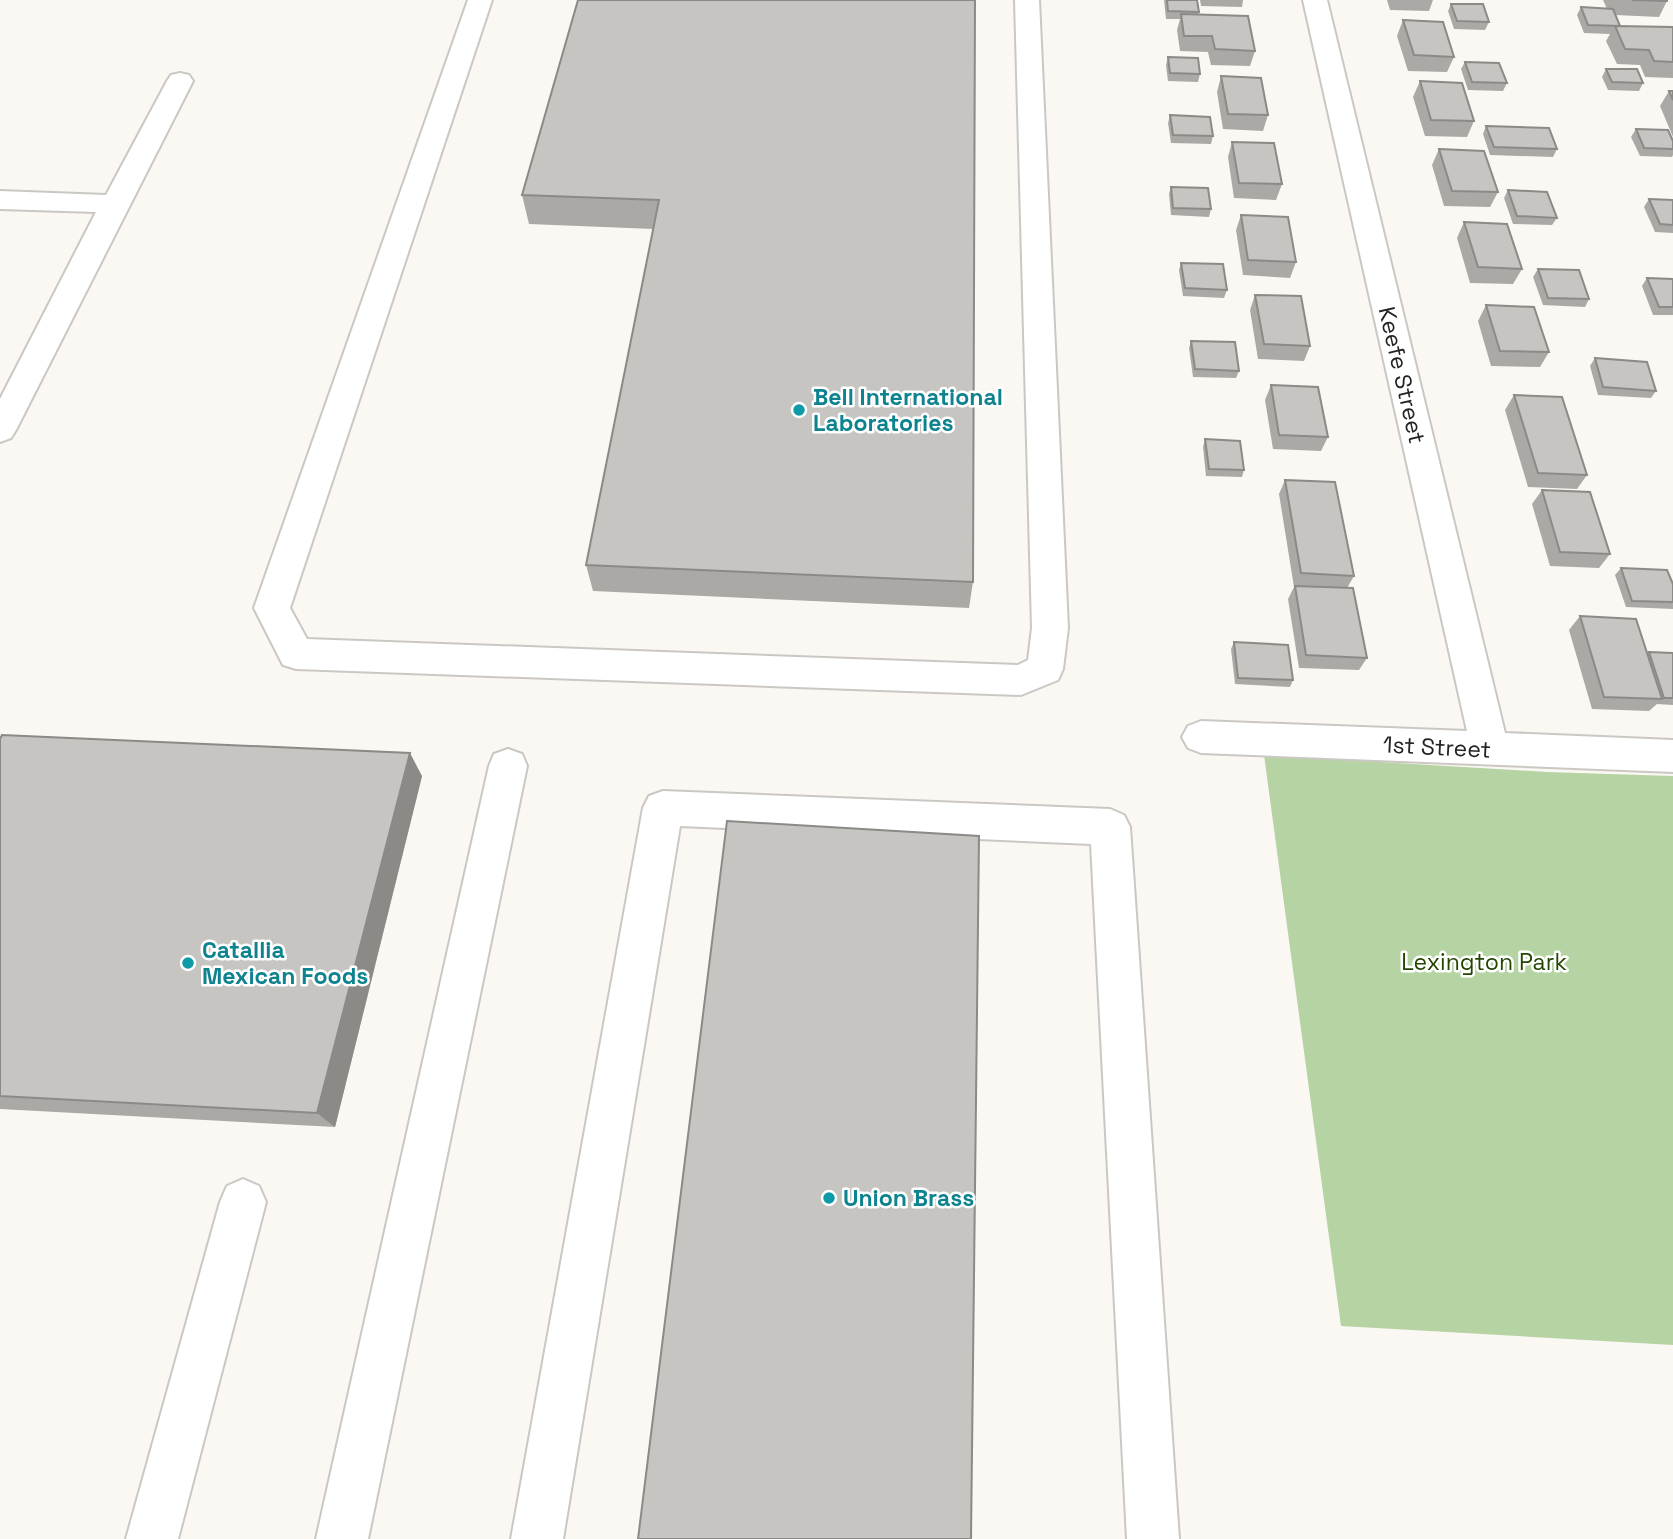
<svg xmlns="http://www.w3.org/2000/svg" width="1673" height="1539" viewBox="0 0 1673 1539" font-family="'Space Grotesk',sans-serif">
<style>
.green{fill:#b6d3a3}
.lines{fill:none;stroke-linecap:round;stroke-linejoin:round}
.minor-casing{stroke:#cbc8c4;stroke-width:4}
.minor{fill:#fff;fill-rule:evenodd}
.wall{fill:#aba9a6}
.shaded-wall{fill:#8b8a87}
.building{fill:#c7c5c1;stroke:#8b8a87;stroke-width:2}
.culture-dot{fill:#0f9aa8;stroke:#fff;stroke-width:2.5}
.labels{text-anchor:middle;stroke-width:5;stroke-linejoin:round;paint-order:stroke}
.street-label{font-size:23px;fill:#242321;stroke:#fff}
.culture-label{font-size:23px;font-weight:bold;fill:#0d838f;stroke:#fff;text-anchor:start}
.park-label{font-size:23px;fill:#264602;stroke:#fff}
</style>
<rect width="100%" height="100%" fill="#fbf8f4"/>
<path class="green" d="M1264,755l283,17 126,4v569l-332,-19z"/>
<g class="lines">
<defs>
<g id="minor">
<path d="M468,0h24l-202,608 17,31 711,26 10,-5 4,-32 -17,-628h24l29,628 -5,41 -5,11 -37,15 -725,-26 -13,-4 -29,-57z"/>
<path d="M1303,0h24l178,733 168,7v32l-472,-19 -13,-5 -6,-11 6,-11 13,-5 266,10z"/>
<path d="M180,73l9,2 4,6 -177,349 -5,8 -11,4v-43l96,-187 -96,-3v-18l106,4 61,-114 4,-6z"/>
<path d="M508,749l14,5 5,12 -159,773h-52l173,-773 5,-12z"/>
<path d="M663,791l447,18 14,6 6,12 49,712h-52l-36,-695 -411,-18 -117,713h-52l132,-731 6,-12z"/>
<path d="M243,1179l16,7 7,16 -88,337h-52l94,-337 7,-16z"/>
</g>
</defs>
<use href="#minor" class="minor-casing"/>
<use href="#minor" class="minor"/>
</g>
<g class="wall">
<path d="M578,0l395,582 -4,26 -376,-17 -7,-26 67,-336 -124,-5 -7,-29z"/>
<path d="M1164,0h33l2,12 -1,3 57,36 -5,15 -39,-1 -3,-13 -28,-1 -3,-21 3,-11h-14z"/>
<path d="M1200,0h43l-1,7 -41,-1z"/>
<path d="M1387,0h46l-4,11 -39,-1z"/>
<path d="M1603,0h64v1l-8,16 -44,-2 5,11 53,1v51l-28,-1 -5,-12 -23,-1 -11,-23 4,-7 -26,-1 -7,-18 4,-8 26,2z"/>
<path d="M1451,4l38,18 -4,8 -31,-1 -6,-18z"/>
<path d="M1403,20l51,37 -7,15 -39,-1 -11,-35z"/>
<path d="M1168,57l32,17 -2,8 -30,-1 -2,-16z"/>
<path d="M1465,62l42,21 -4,8 -35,-1 -7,-21z"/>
<path d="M1606,69l37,14 -4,8 -31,-1 -6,-13z"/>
<path d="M1221,76l47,39 -5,16 -40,-2 -6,-37z"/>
<path d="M1420,81l54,40 -7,16 -42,-1 -12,-39z"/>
<path d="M1669,91h4v46l-13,-31z"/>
<path d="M1170,115l43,21 -2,8 -40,-1 -3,-20z"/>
<path d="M1486,126l71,23 -4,8 -63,-2 -7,-21z"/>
<path d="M1636,129l37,12v14l-1,2 -32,-1 -9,-19z"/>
<path d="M1232,142l50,42 -6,16 -42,-2 -6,-41z"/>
<path d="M1439,149l59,43 -8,15 -46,-1 -12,-41z"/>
<path d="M1171,187l40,22 -2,8 -38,-2 -2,-21z"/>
<path d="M1508,190l49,28 -5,7 -39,-1 -9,-26z"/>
<path d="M1649,199l24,1v33l-18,-1 -11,-25z"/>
<path d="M1241,215l55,47 -6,16 -47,-3 -7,-45z"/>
<path d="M1464,222l58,47 -9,15 -43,-1 -13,-45z"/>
<path d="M1181,263l46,27 -3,8 -41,-2 -4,-26z"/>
<path d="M1538,269l51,30 -4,8 -42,-2 -10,-28z"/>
<path d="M1647,278l26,1v36h-20l-11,-29z"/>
<path d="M1255,295l55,51 -6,15 -46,-2 -8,-49z"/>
<path d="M1486,305l63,47 -9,15 -49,-1 -13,-45z"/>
<path d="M1191,341l48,30 -3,7 -43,-1 -4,-29z"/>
<path d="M1595,358l61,33 -5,7 -53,-3 -8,-29z"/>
<path d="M1271,385l57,52 -7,14 -48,-2 -8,-49z"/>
<path d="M1514,395l73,80 -10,14 -49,-2 -23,-77z"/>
<path d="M1205,439l39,31 -2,7 -36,-1 -3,-29z"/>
<path d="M1285,480l69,96 -7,12 20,70 -8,12 -60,-2 -11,-69 6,-12 -15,-93z"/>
<path d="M1542,490l68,64 -11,14 -49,-2 -18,-62z"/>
<path d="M1621,568l52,16v25l-47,-2 -11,-32z"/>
<path d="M1580,616l67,38 2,-2 24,1v52l-16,-1 -8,7 -57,-2 -23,-79z"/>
<path d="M1234,642l59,38 -3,7 -55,-3 -4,-35z"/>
<path d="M0,739l422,37 -87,351 -335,-18z"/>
</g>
<path class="shaded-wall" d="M410,753l12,23 -87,351 -18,-14z"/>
<g class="building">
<path d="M578,0h397l-2,582 -387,-17 73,-365 -137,-5z"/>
<path d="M1167,0h30l2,12 -31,-1z"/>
<path d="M1632,0h35v1z"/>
<path d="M1451,4h32l6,18 -32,-1z"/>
<path d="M1581,7l32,2 7,17 -32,-1z"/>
<path d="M1181,14l67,2 7,35 -40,-2 -3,-13h-28z"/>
<path d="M1403,20l40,2 11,35 -40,-2z"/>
<path d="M1615,26l58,1v35l-19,-1 -5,-11 -24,-1z"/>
<path d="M1168,57l30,1 2,16 -30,-1z"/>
<path d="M1465,62l34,1 8,20 -35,-1z"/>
<path d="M1606,69h31l6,14 -31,-1z"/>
<path d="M1221,76l40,2 7,37 -40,-1z"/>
<path d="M1420,81l42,2 12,38 -43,-1z"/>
<path d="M1669,91h4v9z"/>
<path d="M1170,115l40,2 3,19 -40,-1z"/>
<path d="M1486,126l63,2 8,21 -63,-2z"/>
<path d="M1636,129l32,1 5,11v8l-29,-1z"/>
<path d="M1232,142l42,1 8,41 -43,-1z"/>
<path d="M1439,149l45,2 14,41 -46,-1z"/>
<path d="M1171,187l37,1 3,21 -38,-1z"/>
<path d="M1508,190l39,2 10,26 -40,-2z"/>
<path d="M1649,199l24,1v25l-13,-1z"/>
<path d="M1241,215l47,2 8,45 -48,-2z"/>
<path d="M1464,222l43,2 15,45 -44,-2z"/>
<path d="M1181,263l42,1 4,26 -42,-2z"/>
<path d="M1538,269l41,1 10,29 -41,-1z"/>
<path d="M1647,278l26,1v28h-14z"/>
<path d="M1255,295l46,1 9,50 -46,-2z"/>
<path d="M1486,305l48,2 15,45 -49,-1z"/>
<path d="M1191,341l44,1 4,29 -44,-2z"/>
<path d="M1595,358l52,4 9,29 -53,-4z"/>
<path d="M1271,385l47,2 10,50 -49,-2z"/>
<path d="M1514,395l48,2 25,78 -49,-2z"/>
<path d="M1205,439l35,2 4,29 -35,-1z"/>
<path d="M1285,480l50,2 19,94 -53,-3z"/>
<path d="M1542,490l48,2 20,62 -50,-2z"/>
<path d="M1621,568l46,2 6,14v18l-41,-1z"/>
<path d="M1295,586l58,2 14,70 -61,-3z"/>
<path d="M1580,616l56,3 26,80 -58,-2z"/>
<path d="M1234,642l54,3 5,35 -55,-2z"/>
<path d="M1649,652l24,1v45h-9z"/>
<path d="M2,735l408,18 -93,360 -317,-17v-357z"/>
<path d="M727,821l252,15 -8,703h-333z"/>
</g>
<g class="culture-dot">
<circle cx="799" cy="410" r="7"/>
<circle cx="188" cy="963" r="7"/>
<circle cx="829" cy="1198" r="7"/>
</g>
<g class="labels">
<g class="street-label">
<text transform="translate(1402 375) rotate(77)" y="8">Keefe Street</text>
<text transform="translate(1437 747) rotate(3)" y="8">1st Street</text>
</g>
<g class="culture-label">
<text x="813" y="405">Bell International<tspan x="813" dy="26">Laboratories</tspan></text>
<text x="202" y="958">Catallia<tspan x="202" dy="26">Mexican Foods</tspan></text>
<text x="843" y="1206">Union Brass</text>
</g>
<g class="park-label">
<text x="1484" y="970">Lexington Park</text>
</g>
</g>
</svg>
